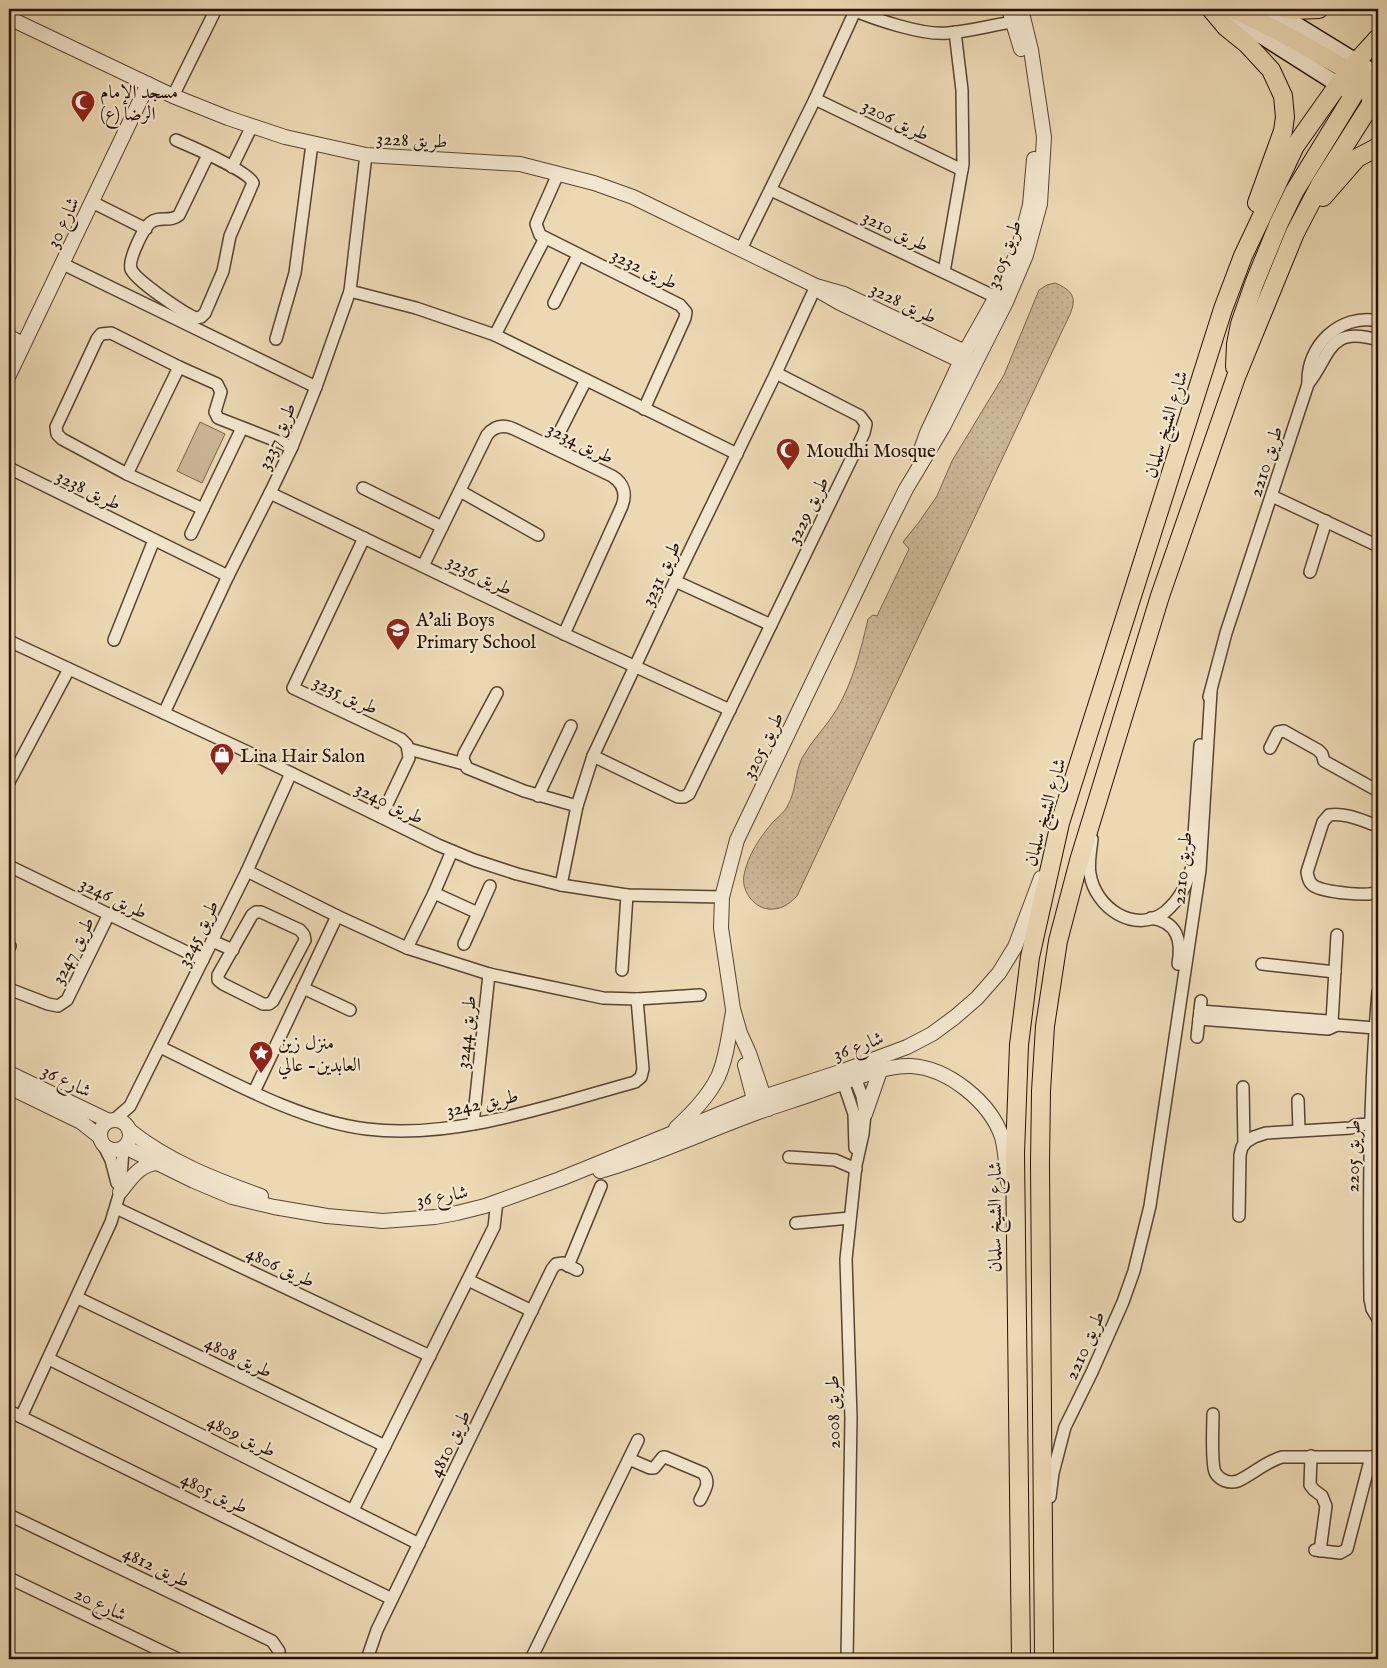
<svg xmlns="http://www.w3.org/2000/svg" width="1387" height="1668" viewBox="0 0 1387 1668" font-family="'IM FELL English',Amiri,serif">
<style>
.grass{fill:#cab796;stroke:#78644e}
.park{fill:url(#park-dots);stroke:#78644e}
.lines{fill:none;stroke-linecap:round;stroke-linejoin:round}
.minor-casing{stroke:#584431;stroke-width:14}
.tertiary-casing{stroke:#584431;stroke-width:16}
.secondary-casing{stroke:#261205;stroke-width:18}
.primary-casing{stroke:#261205;stroke-width:20}
.minor{stroke:#f3e6ce;stroke-width:11}
.tertiary{stroke:#f3e6ce;stroke-width:14}
.secondary{stroke:#f3e6ce;stroke-width:15}
.primary{stroke:#ecd9b4;stroke-width:18}
.labels{text-anchor:middle;stroke-width:4.5;stroke-linejoin:round;paint-order:stroke}
.poi-label{font-size:19px;fill:#261205;stroke:#f3e6ce;text-anchor:start}
.street-label{font-size:19px;fill:#261205;stroke:#f3e6ce}
</style>
<defs>
<pattern id="park-dots" width="8" height="8" patternUnits="userSpaceOnUse" patternTransform="scale(1.25)"><rect width="8" height="8" fill="#cab796"/><path d="M2 2h.1M6 6h.1" fill="none" stroke="#ad9c80" stroke-width="1.8" stroke-linecap="round"/></pattern>
</defs>
<rect width="100%" height="100%" fill="#ecd9b4"/>
<filter id="stains"><feTurbulence type="fractalNoise" baseFrequency=".004" numOctaves="4"/><feColorMatrix values="0 0 0 0 .2 0 0 0 0 .09 0 0 0 0 .02 0 0 0 .5 -.17"/></filter>
<radialGradient id="worn" r=".72"><stop offset=".6" stop-color="#630" stop-opacity="0"/><stop offset="1" stop-color="#630" stop-opacity=".3"/></radialGradient>
<path class="grass" d="M200,422l25,12 -23,49 -25,-12z"/>
<path class="park" d="M1055,283c28,11 18,25 8,46l-266,567c-9,9 -16,14 -29,13 -15,-2 -27,-19 -24,-34 4,-20 16,-38 29,-53 5,-5 12,-10 15,-17 8,-14 7,-32 14,-47 10,-18 25,-32 35,-49 16,-28 24,-59 31,-90l5,-4 4,1 32,-67 -6,-7 16,-20 18,-26 15,-35 52,-86 35,-85 8,-5z"/>
<g class="lines">
<defs>
<g id="minor">
<path d="M851,9c23,10 73,27 97,24 24,-2 47,-9 72,-12"/>
<path d="M173,96l43,-87"/>
<path d="M815,99l147,71"/>
<path d="M176,140c14,6 73,31 77,43l-23,53 -7,35 -18,42 -4,4 -5,1c-11,-4 -61,-38 -65,-49 -3,-9 12,-40 19,-46 9,-8 20,0 29,-8l29,-60"/>
<path d="M232,167l20,-41"/>
<path d="M558,174l-20,45 -2,5 4,11 140,70 6,7 -1,6 -41,91"/>
<path d="M771,190l231,110"/>
<path d="M92,202l54,27"/>
<path d="M741,249l74,-150 40,-88"/>
<path d="M63,264l253,123"/>
<path d="M944,272l19,-108 -1,-74 -7,-58"/>
<path d="M350,291l66,17 79,27 242,119"/>
<path d="M554,303l24,-48"/>
<path d="M495,335l50,-97"/>
<path d="M276,339l19,-66 17,-129"/>
<path d="M1308,384c23,-29 20,-59 70,-44"/>
<path d="M552,447l34,-67"/>
<path d="M9,468l219,108"/>
<path d="M127,474l52,-107"/>
<path d="M363,488l79,39"/>
<path d="M460,491l78,44"/>
<path d="M270,493l294,141 166,76"/>
<path d="M1272,496l106,50"/>
<path d="M203,509l-76,-35 -65,-35 -5,-5 -1,-7 41,-88 4,-5 10,-1 68,34 38,17 4,8 -6,20 3,6 74,29"/>
<path d="M191,534l51,-106"/>
<path d="M364,538l-71,150 108,51 6,6 2,13 -28,59"/>
<path d="M423,566l64,-131c7,-9 16,-11 27,-6l98,47c11,7 15,17 10,30l-58,128"/>
<path d="M1310,572l16,-51"/>
<path d="M675,581l96,44"/>
<path d="M114,640l40,-100"/>
<path d="M9,641l245,114 184,90 36,15 43,14 44,11 66,10 95,2"/>
<path d="M497,693l-33,61 -1,5 4,9 57,23 53,15"/>
<path d="M1209,697l17,-64 82,-249c-2,-38 32,-71 70,-63"/>
<path d="M164,713l64,-137 42,-83 22,-46 24,-60 34,-96 16,-136"/>
<path d="M1270,748l8,-16 6,-1 34,19 4,4 2,7 54,30"/>
<path d="M409,749l55,15"/>
<path d="M593,756l85,41h6l5,-3 175,-361 2,-9 -6,-8 -84,-43"/>
<path d="M9,782l60,-113"/>
<path d="M538,796l33,-70"/>
<path d="M1378,826c-15,-5 -33,-14 -49,-11l-6,7 -16,50c1,6 2,11 7,14 10,6 54,11 64,6"/>
<path d="M1092,839c-1,11 -4,23 -2,35 5,33 44,61 75,38 15,-13 22,-27 27,-46l8,-121"/>
<path d="M9,866l194,94"/>
<path d="M247,871l90,45 70,32 82,26 114,24 34,1 63,-4"/>
<path d="M561,885l16,-79 16,-50 82,-175 101,-208 40,-87"/>
<path d="M434,893l44,20 -14,31"/>
<path d="M256,912h5l39,18 4,5 1,5 -32,61 -4,3h-6l-40,-20 -5,-4v-5l34,-60z"/>
<path d="M478,913l12,-27"/>
<path d="M1151,918c27,4 31,23 27,46"/>
<path d="M212,941l21,9"/>
<path d="M9,948l1,-2"/>
<path d="M407,948l27,-55 18,-42"/>
<path d="M1262,964l73,8"/>
<path d="M622,970l5,-75"/>
<path d="M303,988l47,22"/>
<path d="M9,989l39,15 10,2 9,-6 42,-86"/>
<path d="M1378,992c-9,103 -9,203 -8,307l2,10 6,10"/>
<path d="M1200,1011l128,10 9,4 38,3"/>
<path d="M1199,1019l129,10 9,-4"/>
<path d="M1332,1022l5,-87"/>
<path d="M1197,1037l4,-36"/>
<path d="M160,1047c63,30 138,74 207,82 86,11 185,-24 268,-47l6,-5 2,-8 -6,-70"/>
<path d="M841,1076l13,38 1,34"/>
<path d="M1243,1087l1,58"/>
<path d="M254,1092l83,-176"/>
<path d="M1298,1100l1,30"/>
<path d="M114,1120l16,-14 117,-235 44,-98"/>
<path d="M473,1124l16,-150"/>
<path d="M104,1146l7,14 6,23"/>
<path d="M789,1157l46,3 21,9"/>
<path d="M116,1208l314,148"/>
<path d="M1239,1216l1,-61 2,-8 4,-5 8,-5 12,-4 85,-5 4,-3 15,-1"/>
<path d="M796,1223l54,-5"/>
<path d="M568,1266l33,-80"/>
<path d="M468,1280l64,31"/>
<path d="M78,1298l307,148"/>
<path d="M49,1359l370,185"/>
<path d="M9,1411l383,188"/>
<path d="M1213,1414c0,12 -2,48 2,58 4,8 14,12 23,9 15,-7 27,-19 44,-24h96"/>
<path d="M21,1417l90,-195 9,-30 3,-43"/>
<path d="M1311,1456l-1,29 4,5 8,6 4,10 -6,45"/>
<path d="M629,1459l21,9h4l9,-11h2l38,16c8,9 2,17 -3,27"/>
<path d="M1050,1497l3,-24 12,-46 27,-55 31,-70 11,-31 16,-65 50,-336 11,-179"/>
<path d="M353,1510l141,-283 3,-26"/>
<path d="M9,1515l263,126 7,10 -1,8"/>
<path d="M1315,1550l25,3 7,-4 24,-92"/>
<path d="M9,1578l169,81"/>
<path d="M367,1659l10,-29 175,-361 4,-5 7,-1 14,7"/>
<path d="M531,1659l107,-219"/>
<path d="M847,1659l4,-241 -5,-159 10,-94 7,-31 2,-20 -3,-18 -9,-24"/>
</g>
<g id="tertiary">
<path d="M1009,9l12,40"/>
<path d="M9,18l164,78 55,22 57,19 81,18 154,9 74,19 39,14 183,89 28,8 121,58 3,9 -2,11"/>
<path d="M821,292l19,11 121,58h7"/>
<path d="M9,337l14,7"/>
<path d="M9,375l139,-291"/>
<path d="M918,458l9,-25 38,-81 31,-55 21,-43 13,-49 4,-46"/>
<path d="M745,1065l11,42"/>
<path d="M9,1073l100,48"/>
<path d="M9,1087l72,35 19,15"/>
<path d="M768,1109l-19,-56 -9,-20 -7,-24 -12,-81 1,-31 15,-57 148,-309 21,-42 37,-62 63,-125 20,-47 14,-51 4,-67 -13,-87 -10,-41"/>
<path d="M865,1114l15,-43"/>
<circle cx="115" cy="1135" r="15"/>
<path d="M676,1128c16,-15 32,-31 42,-51 9,-20 11,-44 15,-65"/>
<path d="M129,1130c38,31 87,50 132,66"/>
<path d="M125,1147l69,34 38,16 42,10 53,9 56,5 52,-4 22,-4 28,-7 75,-27 194,-79 86,-28 67,-25 25,-13 23,-17 22,-19 22,-25 16,-26 26,-69"/>
<path d="M600,1171c53,-15 104,-39 156,-58 21,-8 43,-14 64,-22 27,-9 62,-26 91,-25 37,2 79,36 91,71 4,15 4,30 6,45"/>
<path d="M120,1192c11,-13 19,-28 38,-29"/>
</g>
<g id="secondary">
<path d="M1265,9l30,15 83,51"/>
<path d="M1226,10l20,16 102,65"/>
</g>
<g id="primary">
<path d="M1211,9l15,18 21,17 24,26 12,26 2,21 -2,14 -26,72"/>
<path d="M1233,9l49,24 76,43"/>
<path d="M1286,9l7,1 26,-1"/>
<path d="M1371,103v-10l7,-18"/>
<path d="M1323,197l34,-39 21,-11"/>
<path d="M1235,367l1,-23 4,-20 14,-40 25,-61 15,-31 65,-106 3,-11 -5,-13"/>
<path d="M1021,1659l-6,-506 4,-108 11,-88 30,-134 163,-514 20,-53 52,-110 53,-75 30,-33"/>
<path d="M1044,1659l-4,-495 1,-73 4,-65 13,-85 21,-80 81,-265 76,-219 59,-144 26,-50 57,-90"/>
</g>
</defs>
<use href="#minor" class="minor-casing"/>
<use href="#tertiary" class="tertiary-casing"/>
<use href="#secondary" class="secondary-casing"/>
<use href="#primary" class="primary-casing"/>
<use href="#minor" class="minor"/>
<use href="#tertiary" class="tertiary"/>
<use href="#secondary" class="secondary"/>
<use href="#primary" class="primary"/>
</g>
<defs>
<symbol id="mosque-pin" viewBox="-11 -11 22 30"><path d="M0 17L-7.5 6A9.5 9.5 0 1 1 7.5 6Z" fill="#8f2418" stroke="#f3e6ce"/><path d="M3.5-4.9A6 6 0 1 0 3.5 4.9A5 5 0 1 1 3.5-4.9Z" fill="#fff"/></symbol>
<symbol id="school-pin" viewBox="-11 -11 22 30"><path d="M0 17L-7.5 6A9.5 9.5 0 1 1 7.5 6Z" fill="#8f2418" stroke="#f3e6ce"/><path d="M0-5L7-2L0 1L-7-2ZM-4 1L0 2.5L4 1V4Q0 6-4 4Z" fill="#fff"/></symbol>
<symbol id="shop-pin" viewBox="-11 -11 22 30"><path d="M0 17L-7.5 6A9.5 9.5 0 1 1 7.5 6Z" fill="#8f2418" stroke="#f3e6ce"/><path d="M-5-2.5h2.3a2.7 3.5 0 0 1 5.4 0H5L5.5 6h-11ZM-1.5-2.5h3a1.5 2.3 0 0 0-3 0Z" fill="#fff"/></symbol>
<symbol id="sight-pin" viewBox="-11 -11 22 30"><path d="M0 17L-7.5 6A9.5 9.5 0 1 1 7.5 6Z" fill="#8f2418" stroke="#f3e6ce"/><path d="M0-6L1.8-2.2L6-1.7L2.9 1.2L3.7 5.4L0 3.3L-3.7 5.4L-2.9 1.2L-6-1.7L-1.8-2.2Z" fill="#fff"/></symbol>
</defs>
<g fill-rule="evenodd">
<use href="#mosque-pin" x="69" y="88" width="28" height="38"/>
<use href="#mosque-pin" x="774" y="436" width="28" height="38"/>
<use href="#school-pin" x="384" y="616" width="28" height="38"/>
<use href="#shop-pin" x="208" y="741" width="28" height="38"/>
<use href="#sight-pin" x="247" y="1039" width="28" height="38"/>
</g>
<g class="labels">
<g class="poi-label">
<text x="100" y="98">مسجد الإمام<tspan x="100" dy="22">الرضا (ع)</tspan></text>
<text x="806" y="457">Moudhi Mosque</text>
<text x="416" y="626">A'ali Boys<tspan x="416" dy="22">Primary School</tspan></text>
<text x="240" y="762">Lina Hair Salon</text>
<text x="278" y="1049">منزل زين<tspan x="278" dy="22">العابدين- عالي</tspan></text>
</g>
<g class="street-label">
<text transform="translate(896 119) rotate(26)" y="7">طريق 3206</text>
<text transform="translate(412 139) rotate(3)" y="7">طريق 3228</text>
<text transform="translate(62 222) rotate(-65)" y="7">شارع 30</text>
<text transform="translate(896 230) rotate(26)" y="7">طريق 3210</text>
<text transform="translate(1003 254) rotate(-70)" y="7">طريق 3205</text>
<text transform="translate(645 268) rotate(26)" y="7">طريق 3232</text>
<text transform="translate(904 302) rotate(26)" y="7">طريق 3228</text>
<text transform="translate(1165 424) rotate(-73)" y="7">شارع الشيخ سلمان</text>
<text transform="translate(276 436) rotate(-67)" y="7">طريق 3237</text>
<text transform="translate(581 442) rotate(26)" y="7">طريق 3234</text>
<text transform="translate(1265 461) rotate(-72)" y="7">طريق 2210</text>
<text transform="translate(89 489) rotate(26)" y="7">طريق 3238</text>
<text transform="translate(807 510) rotate(-64)" y="7">طريق 3229</text>
<text transform="translate(660 573) rotate(-65)" y="7">طريق 3231</text>
<text transform="translate(480 574) rotate(26)" y="7">طريق 3236</text>
<text transform="translate(346 694) rotate(25)" y="7">طريق 3235</text>
<text transform="translate(762 745) rotate(-64)" y="7">طريق 3205</text>
<text transform="translate(390 802) rotate(26)" y="7">طريق 3240</text>
<text transform="translate(1044 812) rotate(-74)" y="7">شارع الشيخ سلمان</text>
<text transform="translate(1181 868) rotate(-84)" y="7">طريق 2210</text>
<text transform="translate(114 897) rotate(26)" y="7">طريق 3246</text>
<text transform="translate(197 933) rotate(-64)" y="7">طريق 3245</text>
<text transform="translate(72 950) rotate(-63)" y="7">طريق 3247</text>
<text transform="translate(465 1032) rotate(-84)" y="7">طريق 3244</text>
<text transform="translate(858 1045) rotate(-20)" y="7">شارع 36</text>
<text transform="translate(67 1080) rotate(26)" y="7">شارع 36</text>
<text transform="translate(482 1102) rotate(-12)" y="7">طريق 3242</text>
<text transform="translate(1352 1156) rotate(-89)" y="7">طريق 2205</text>
<text transform="translate(442 1195) rotate(-10)" y="7">شارع 36</text>
<text transform="translate(994 1217) rotate(-90)" y="7">شارع الشيخ سلمان</text>
<text transform="translate(281 1266) rotate(25)" y="7">طريق 4806</text>
<text transform="translate(1084 1345) rotate(-66)" y="7">طريق 2210</text>
<text transform="translate(239 1356) rotate(26)" y="7">طريق 4808</text>
<text transform="translate(832 1412) rotate(-91)" y="7">طريق 2008</text>
<text transform="translate(242 1435) rotate(26)" y="7">طريق 4809</text>
<text transform="translate(449 1443) rotate(-64)" y="7">طريق 4810</text>
<text transform="translate(215 1492) rotate(26)" y="7">طريق 4805</text>
<text transform="translate(157 1566) rotate(26)" y="7">طريق 4812</text>
<text transform="translate(101 1603) rotate(26)" y="7">شارع 20</text>
</g>
</g>
<rect width="1387" height="1668" fill="none" stroke="#ecd9b4" stroke-width="30"/>
<rect x="10" y="10" width="1367" height="1648" fill="none" stroke="#261205" stroke-width="2.5"/>
<rect x="15" y="15" width="1357" height="1638" fill="none" stroke="#261205"/>
<rect width="100%" height="100%" filter="url(#stains)"/>
<rect width="100%" height="100%" fill="url(#worn)"/>
</svg>
